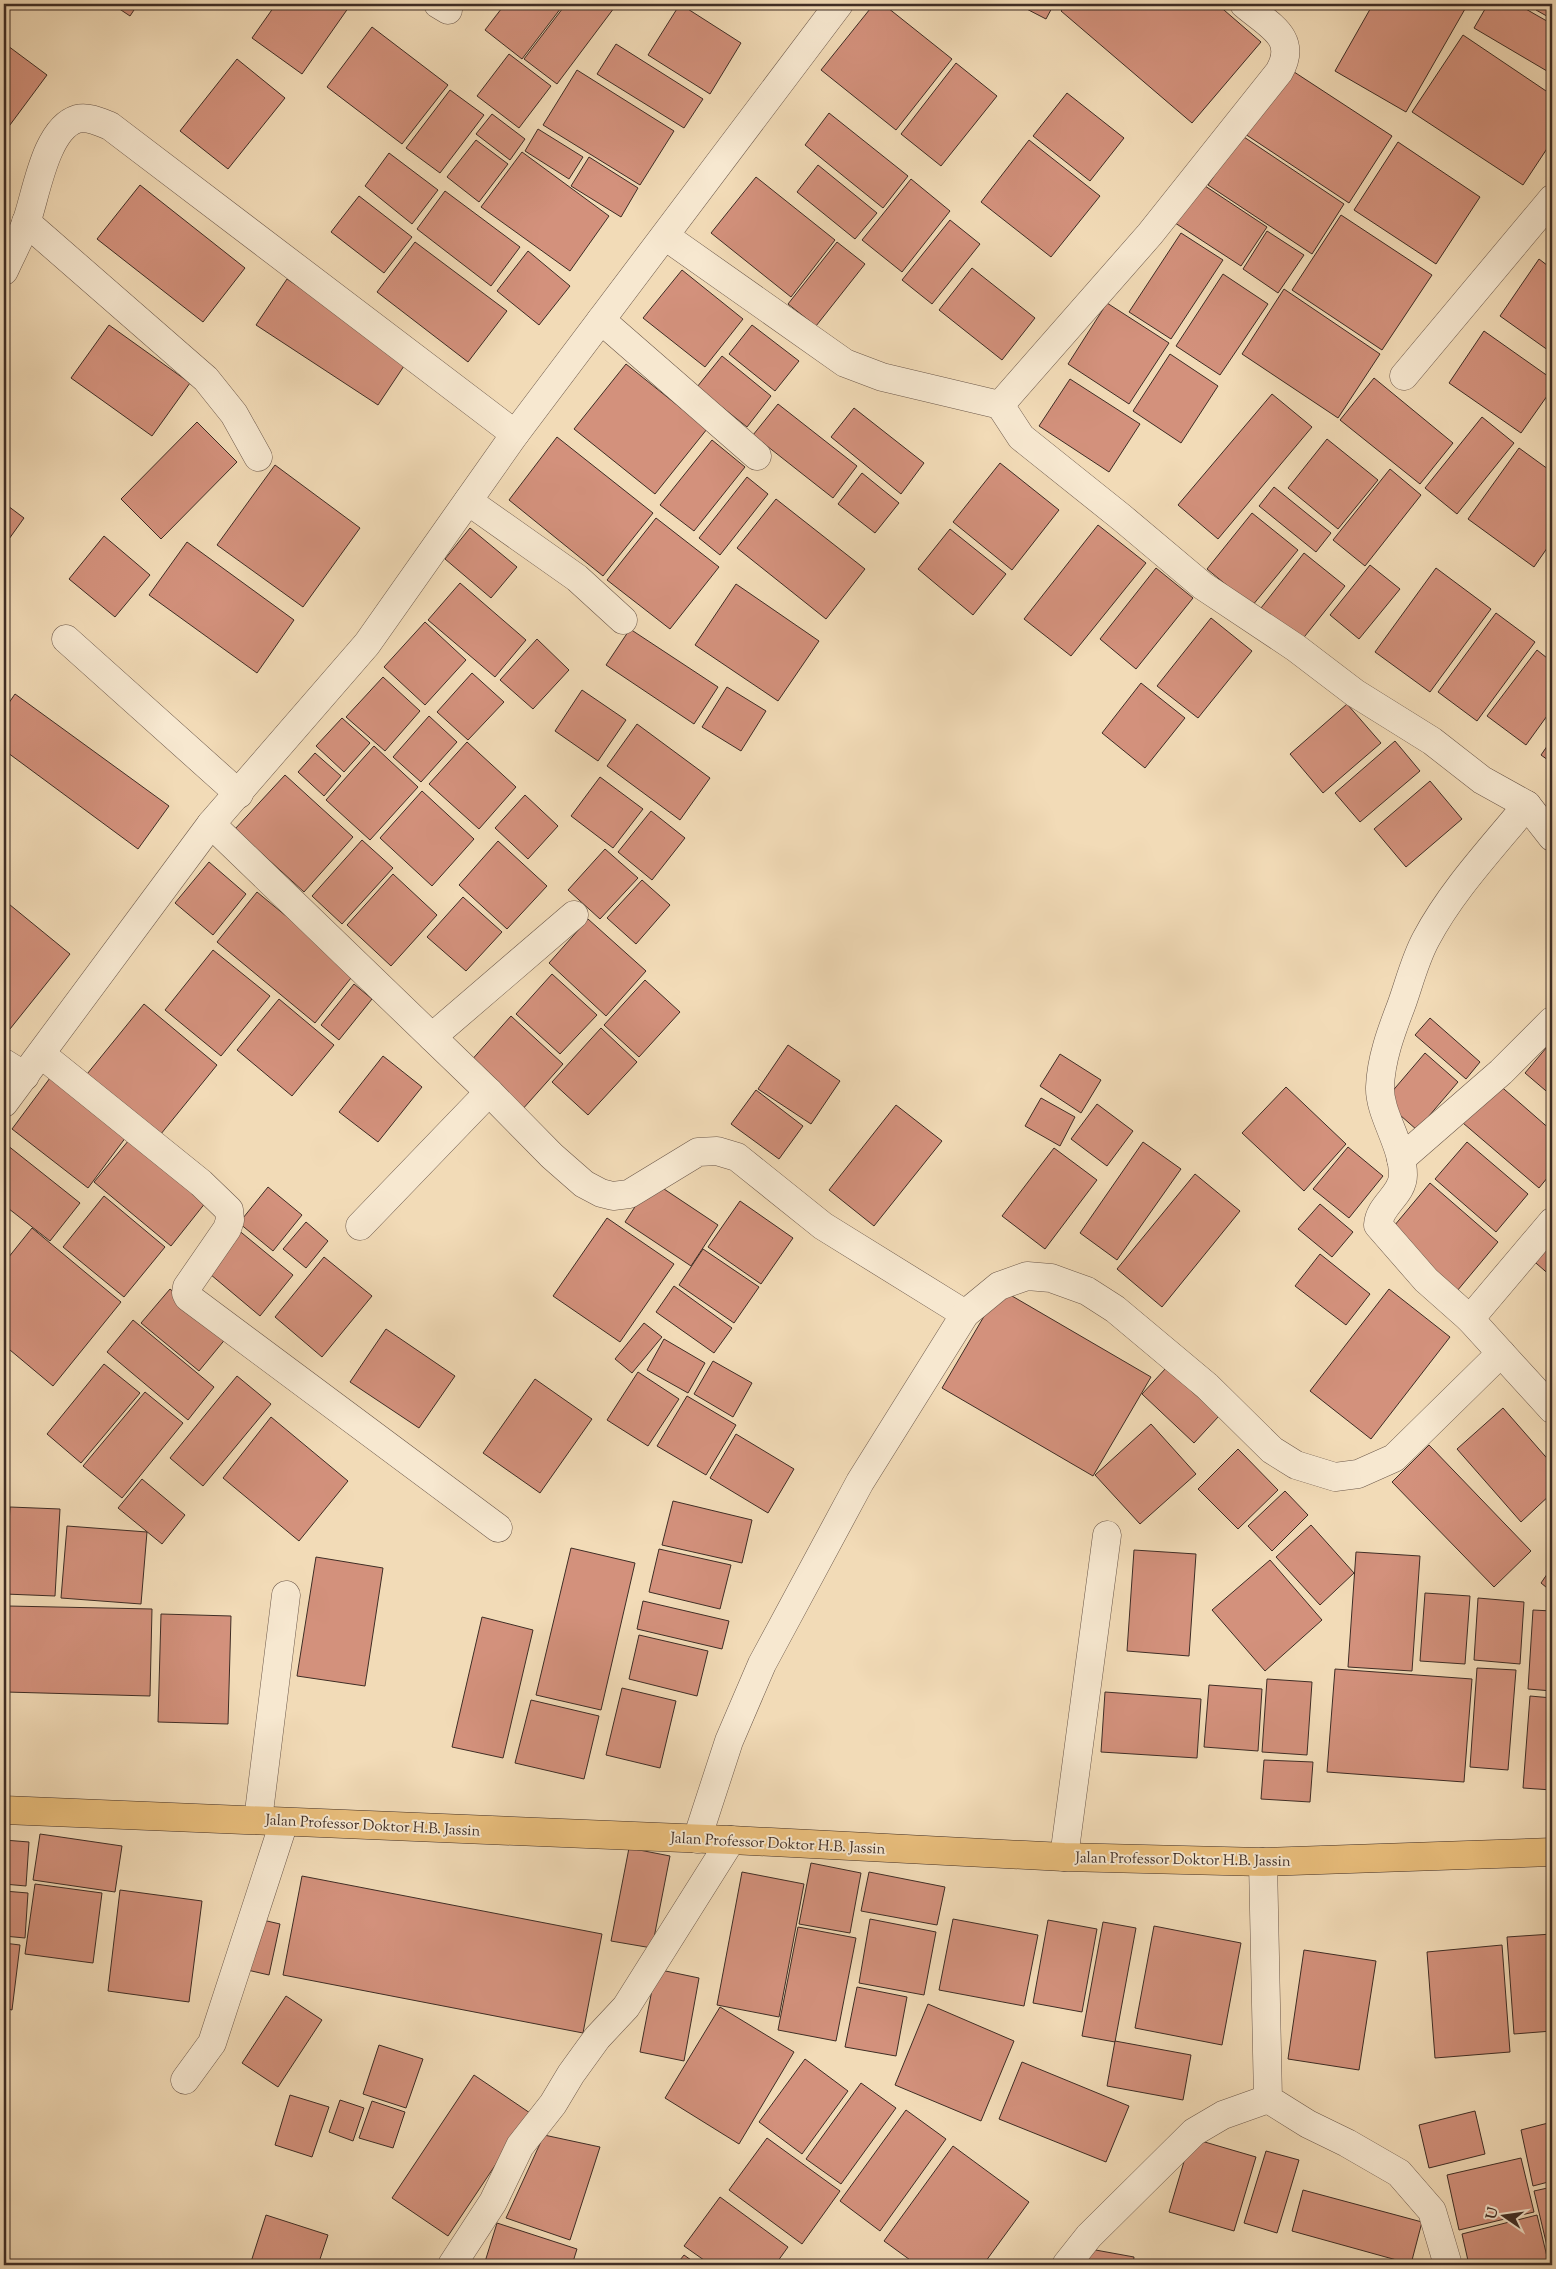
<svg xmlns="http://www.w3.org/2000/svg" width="1556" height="2269" viewBox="0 0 1556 2269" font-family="'Sorts Mill Goudy',serif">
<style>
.building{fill:#d3917c;stroke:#3f2d25}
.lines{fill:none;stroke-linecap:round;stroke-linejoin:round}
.minor-casing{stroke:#6c584a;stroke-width:29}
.highway-casing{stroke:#3f2d25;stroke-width:29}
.minor{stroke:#f7e8d0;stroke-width:28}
.highway{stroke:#e9be7c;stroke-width:28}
.labels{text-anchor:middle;stroke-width:4;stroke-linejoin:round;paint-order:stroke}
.street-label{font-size:15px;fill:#3f2d25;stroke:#f7e8d0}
</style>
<rect width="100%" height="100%" fill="#f2dbb7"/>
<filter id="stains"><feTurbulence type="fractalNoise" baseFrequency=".004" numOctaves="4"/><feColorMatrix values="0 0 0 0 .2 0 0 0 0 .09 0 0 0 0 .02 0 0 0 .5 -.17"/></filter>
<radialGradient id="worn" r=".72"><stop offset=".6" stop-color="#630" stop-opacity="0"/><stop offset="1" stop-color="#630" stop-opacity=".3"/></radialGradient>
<g class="building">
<path d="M112,4h26l-8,12z"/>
<path d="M276,4h75l-49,70 -50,-36z"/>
<path d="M505,4h59l-42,55 -37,-29z"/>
<path d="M566,4h51l-60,80 -33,-25z"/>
<path d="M680,4l61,39 -31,51 -62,-39z"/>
<path d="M874,4h9l69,55 -56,71 -75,-60z"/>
<path d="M1017,4h37l-8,15z"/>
<path d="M1067,4h150l44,38 -69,81 -131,-112z"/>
<path d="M1373,4h83l9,5 -59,103 -71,-41z"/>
<path d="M1488,4h29l35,20v50l-78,-46z"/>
<path d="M1540,4h12v15l-16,-9z"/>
<path d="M372,27l76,58 -46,59 -75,-57z"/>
<path d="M1463,35l89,60v46l-29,44 -111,-73z"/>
<path d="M4,43l43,32 -43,58z"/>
<path d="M616,44l87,55 -19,29 -87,-54z"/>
<path d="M509,54l42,32 -32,42 -42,-32z"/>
<path d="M237,59l48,39 -57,71 -48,-38z"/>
<path d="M956,63l41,33 -56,70 -40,-32z"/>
<path d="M1285,66l107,70 -43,67 -107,-71z"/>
<path d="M577,70l97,61 -34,54 -97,-60z"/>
<path d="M450,90l34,25 -44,58 -34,-25z"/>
<path d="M1067,93l57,45 -34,43 -57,-45z"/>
<path d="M829,113l79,63 -25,32 -78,-63z"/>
<path d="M492,114l33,25 -15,21 -34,-26z"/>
<path d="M538,129l45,28 -14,22 -44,-28z"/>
<path d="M1241,135l103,69 -32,50 -104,-69z"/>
<path d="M476,140l32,24 -29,38 -32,-25z"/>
<path d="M1029,140l71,56 -49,61 -70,-55z"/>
<path d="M1398,142l82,55 -44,67 -82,-54z"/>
<path d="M522,152l87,64 -39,55 -89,-64z"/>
<path d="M389,153l49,37 -26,34 -47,-38z"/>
<path d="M589,157l49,31 -17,29 -50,-31z"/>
<path d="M818,165l59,48 -22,26 -58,-47z"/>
<path d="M756,177l79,63 -44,57 -80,-64z"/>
<path d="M911,179l39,32 -48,61 -40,-32z"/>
<path d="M1196,180l71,47 -26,39 -72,-47z"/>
<path d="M140,185l105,83 -42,54 -106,-83z"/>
<path d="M445,191l75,56 -29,39 -74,-57z"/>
<path d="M359,196l53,41 -28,36 -53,-41z"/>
<path d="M1341,215l91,60 -50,75 -90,-60z"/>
<path d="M950,220l30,24 -48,60 -30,-24z"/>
<path d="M1267,231l37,24 -26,38 -35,-24z"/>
<path d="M1181,233l42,27 -52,79 -42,-27z"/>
<path d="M415,242l92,69 -39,51 -91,-70z"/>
<path d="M837,242l28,22 -49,62 -28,-22z"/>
<path d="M528,251l42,35 -31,39 -42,-34z"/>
<path d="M1539,259l13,10v84l-52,-37z"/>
<path d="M972,268l63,50 -33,42 -63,-50z"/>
<path d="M682,270l61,49 -38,48 -62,-49z"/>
<path d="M1223,274l45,30 -48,71 -44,-29z"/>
<path d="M287,279l121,81 -30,45 -122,-80z"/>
<path d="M1284,289l96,65 -42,64 -96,-64z"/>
<path d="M1107,303l62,40 -40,61 -61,-40z"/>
<path d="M109,325l81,58 -38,53 -81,-58z"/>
<path d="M752,325l47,36 -24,30 -46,-37z"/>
<path d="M1484,331l68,48v10l-31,44 -72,-50z"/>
<path d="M1170,354l48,32 -37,57 -48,-32z"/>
<path d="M722,356l49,40 -24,31 -50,-40z"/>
<path d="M626,364l81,65 -52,65 -81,-65z"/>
<path d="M1374,378l79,65 -33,41 -80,-64z"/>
<path d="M1070,379l70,45 -31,48 -70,-46z"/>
<path d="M1272,394l40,33 -94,112 -40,-34z"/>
<path d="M778,404l79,62 -24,32 -80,-63z"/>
<path d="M854,408l70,55 -23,31 -70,-57z"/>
<path d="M1482,417l32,26 -57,71 -32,-26z"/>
<path d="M197,422l40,40 -76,77 -40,-40z"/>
<path d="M557,437l96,76 -50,63 -94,-76z"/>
<path d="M1327,439l51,41 -40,49 -50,-41z"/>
<path d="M712,440l33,27 -51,64 -34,-26z"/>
<path d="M1519,448l33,24v69l-18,26 -66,-48z"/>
<path d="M1000,463l59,47 -47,60 -59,-48z"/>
<path d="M275,465l85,63 -57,79 -86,-62z"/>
<path d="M1390,469l31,26 -56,71 -32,-26z"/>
<path d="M862,473l37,30 -24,30 -37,-29z"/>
<path d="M747,477l21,17 -48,61 -21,-17z"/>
<path d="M1274,487l57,46 -15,19 -57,-46z"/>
<path d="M776,499l89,70 -39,50 -89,-71z"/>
<path d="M4,503l20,15 -20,28z"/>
<path d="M1252,513l46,37 -46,56 -45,-37z"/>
<path d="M656,518l63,49 -49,62 -63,-49z"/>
<path d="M1098,525l48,38 -75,93 -47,-37z"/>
<path d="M470,528l47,39 -26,31 -46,-39z"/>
<path d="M950,529l56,45 -33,41 -55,-46z"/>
<path d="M104,536l46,39 -35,42 -46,-38z"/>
<path d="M187,542l107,78 -37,53 -108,-78z"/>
<path d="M1304,553l41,33 -44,55 -40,-33z"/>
<path d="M1370,565l30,24 -41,50 -29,-24z"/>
<path d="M1156,568l37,30 -57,71 -36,-30z"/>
<path d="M1436,568l55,41 -61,83 -55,-40z"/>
<path d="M460,583l66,57 -31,37 -67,-57z"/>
<path d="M736,584l83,57 -41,60 -83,-56z"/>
<path d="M1496,613l39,29 -58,79 -39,-29z"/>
<path d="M1211,618l41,33 -54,67 -41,-32z"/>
<path d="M425,622l41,38 -41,45 -41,-38z"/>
<path d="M630,629l88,58 -24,37 -88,-59z"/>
<path d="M537,639l32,31 -36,39 -33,-29z"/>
<path d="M1537,650l15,12v47l-26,36 -39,-29z"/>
<path d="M472,673l32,29 -36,38 -31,-28z"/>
<path d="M383,677l37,34 -35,40 -39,-34z"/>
<path d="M1141,683l44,35 -40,50 -43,-35z"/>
<path d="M727,687l39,24 -25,40 -39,-24z"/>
<path d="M582,690l44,30 -28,41 -43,-30z"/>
<path d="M15,694l154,112 -31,43 -134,-99v-40z"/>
<path d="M1347,704l34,39 -58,50 -33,-39z"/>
<path d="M429,716l28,26 -36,40 -28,-25z"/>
<path d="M342,718l28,25 -26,29 -28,-26z"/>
<path d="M637,724l73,54 -30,42 -73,-54z"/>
<path d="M1552,739v24l-11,-8z"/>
<path d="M1395,741l25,30 -60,51 -25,-29z"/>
<path d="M467,742l49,45 -37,42 -50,-45z"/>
<path d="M374,746l44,41 -48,53 -44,-40z"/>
<path d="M315,753l26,23 -17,20 -26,-24z"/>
<path d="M285,775l68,62 -49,55 -69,-63z"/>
<path d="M600,777l43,32 -30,39 -42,-32z"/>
<path d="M1430,781l32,38 -56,48 -32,-38z"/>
<path d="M422,791l52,48 -42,47 -52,-48z"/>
<path d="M525,795l33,31 -30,33 -33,-31z"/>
<path d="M651,811l34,27 -33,42 -34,-28z"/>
<path d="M362,840l31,28 -51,56 -30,-28z"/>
<path d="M498,841l49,45 -40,43 -48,-44z"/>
<path d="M605,849l33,29 -38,41 -32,-29z"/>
<path d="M209,862l37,32 -33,41 -38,-32z"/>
<path d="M393,874l44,41 -46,51 -44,-41z"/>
<path d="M642,880l28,25 -34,39 -29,-26z"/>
<path d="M257,892l98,81 -40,50 -98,-81z"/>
<path d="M463,897l39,35 -36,39 -39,-34z"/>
<path d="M4,900l66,54 -64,80 -2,-2z"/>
<path d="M588,919l58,52 -40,45 -57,-53z"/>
<path d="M213,950l57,46 -49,60 -56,-46z"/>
<path d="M552,974l45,41 -37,39 -44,-40z"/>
<path d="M645,980l35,32 -41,45 -35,-32z"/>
<path d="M354,984l18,15 -33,41 -18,-15z"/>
<path d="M279,999l55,46 -42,51 -55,-46z"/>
<path d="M144,1004l73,61 -61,75 -73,-61z"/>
<path d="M511,1016l52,48 -42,47 -52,-48z"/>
<path d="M1430,1018l50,44 -14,17 -51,-44z"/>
<path d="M601,1028l36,34 -49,53 -36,-33z"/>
<path d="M1552,1041v55l-27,-23z"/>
<path d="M788,1045l52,36 -29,43 -53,-35z"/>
<path d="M1425,1053l33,29 -41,48 -33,-29z"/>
<path d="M1060,1054l41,26 -20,33 -41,-27z"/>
<path d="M383,1056l39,31 -44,55 -39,-30z"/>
<path d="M50,1078l76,59 -38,51 -76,-59z"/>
<path d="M1497,1083l55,48v41l-13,16 -76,-65z"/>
<path d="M1286,1087l60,57 -42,47 -62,-58z"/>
<path d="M756,1090l47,36 -24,33 -48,-35z"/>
<path d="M1041,1098l34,19 -15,29 -35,-20z"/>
<path d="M1097,1104l36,27 -26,35 -36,-27z"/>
<path d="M896,1105l46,36 -68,85 -45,-36z"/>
<path d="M134,1134l76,63 -39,49 -77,-64z"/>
<path d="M1143,1142l38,27 -64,91 -37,-27z"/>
<path d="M1467,1142l61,52 -32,38 -61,-53z"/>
<path d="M7,1145l73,58 -30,38 -46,-36v-57z"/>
<path d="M1348,1147l35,29 -34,42 -36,-29z"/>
<path d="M1054,1148l43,32 -52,69 -43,-33z"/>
<path d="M1195,1174l45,37 -78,96 -45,-38z"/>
<path d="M652,1181l66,44 -27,41 -66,-44z"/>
<path d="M1430,1183l68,59 -41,49 -68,-59z"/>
<path d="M268,1187l34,28 -29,36 -34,-28z"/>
<path d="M104,1196l61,51 -41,50 -61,-50z"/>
<path d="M740,1201l53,37 -32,46 -53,-37z"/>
<path d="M1320,1204l33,28 -21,25 -34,-28z"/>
<path d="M607,1218l67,46 -54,78 -67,-46z"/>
<path d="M306,1222l22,19 -22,27 -23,-19z"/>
<path d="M32,1228l89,74 -68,84 -49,-41v-82z"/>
<path d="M237,1229l56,46 -33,41 -56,-47z"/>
<path d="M1552,1230v47l-23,-20z"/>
<path d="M703,1249l56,38 -25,36 -55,-38z"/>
<path d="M1320,1254l50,40 -24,31 -51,-39z"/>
<path d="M324,1257l48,39 -50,61 -47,-40z"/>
<path d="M674,1286l58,42 -18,25 -58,-41z"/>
<path d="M170,1289l57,48 -28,34 -58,-48z"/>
<path d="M1000,1289l151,88 -58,99 -151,-88z"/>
<path d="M1389,1289l61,48 -79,102 -61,-48z"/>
<path d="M133,1320l81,67 -26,33 -81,-68z"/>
<path d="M644,1323l18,14 -30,36 -17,-14z"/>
<path d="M386,1329l69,47 -36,52 -69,-46z"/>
<path d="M664,1339l41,24 -17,30 -41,-23z"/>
<path d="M713,1361l39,22 -19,34 -39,-23z"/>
<path d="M104,1364l36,29 -59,70 -34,-29z"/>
<path d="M1166,1368l53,48 -25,27 -52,-49z"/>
<path d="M638,1372l41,27 -31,47 -41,-26z"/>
<path d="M237,1376l34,28 -68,82 -33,-28z"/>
<path d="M535,1379l57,40 -52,74 -57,-40z"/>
<path d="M145,1392l38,31 -61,75 -39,-32z"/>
<path d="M687,1396l49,29 -30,50 -49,-29z"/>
<path d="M1503,1408l49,56v29l-31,29 -64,-73z"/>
<path d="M271,1417l77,64 -49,60 -76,-63z"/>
<path d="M1151,1424l45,50 -56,50 -45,-49z"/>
<path d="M736,1434l58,35 -26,44 -58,-35z"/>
<path d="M1429,1445l102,106 -37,36 -102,-105z"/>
<path d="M1238,1449l40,41 -40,39 -40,-40z"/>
<path d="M142,1479l43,36 -23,29 -44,-36z"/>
<path d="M1285,1491l23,24 -36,36 -24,-25z"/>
<path d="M673,1501l79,19 -10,43 -80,-18z"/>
<path d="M10,1507l50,2 -5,87 -50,-2z"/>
<path d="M1311,1525l43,48 -34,32 -44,-48z"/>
<path d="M67,1526l80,6 -6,72 -80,-6z"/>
<path d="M571,1548l64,15 -34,147 -65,-15z"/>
<path d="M659,1549l72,16 -11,44 -71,-17z"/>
<path d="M1134,1550l62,4 -7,102 -62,-5z"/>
<path d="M1356,1552l64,4 -8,115 -64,-4z"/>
<path d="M316,1557l67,11 -18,118 -68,-10z"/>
<path d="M1270,1560l52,60 -57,51 -53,-61z"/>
<path d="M1552,1567v25l-11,-9z"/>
<path d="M1425,1593l45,3 -5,68 -45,-3z"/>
<path d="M1478,1598l46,4 -4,62 -46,-4z"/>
<path d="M643,1601l86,20 -7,28 -85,-20z"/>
<path d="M8,1606l144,3 -2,87 -144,-4z"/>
<path d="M1533,1610l19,1v80l-24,-2z"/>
<path d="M161,1614l70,2 -3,108 -70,-2z"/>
<path d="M482,1617l51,13 -30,128 -51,-11z"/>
<path d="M639,1635l69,16 -11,45 -68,-17z"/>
<path d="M1477,1668l39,2 -8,100 -38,-3z"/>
<path d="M1335,1669l137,10 -8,103 -137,-10z"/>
<path d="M1267,1679l45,3 -5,73 -45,-3z"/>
<path d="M1209,1685l53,4 -4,62 -54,-4z"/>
<path d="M622,1688l54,13 -16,67 -54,-13z"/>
<path d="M1105,1692l96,7 -4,59 -96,-6z"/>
<path d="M1530,1696l22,2v92l-29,-2z"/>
<path d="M531,1700l68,16 -15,63 -69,-16z"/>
<path d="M1264,1760l49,2 -3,40 -49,-3z"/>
<path d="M40,1834l82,12 -7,46 -82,-12z"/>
<path d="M4,1840l25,2 -3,44 -22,-2z"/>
<path d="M629,1848l41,8 -18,92 -41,-7z"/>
<path d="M811,1863l50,10 -11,60 -51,-9z"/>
<path d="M742,1872l62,12 -25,133 -62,-12z"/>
<path d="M869,1872l76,15 -8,38 -76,-14z"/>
<path d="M302,1876l300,58 -19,99 -300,-58z"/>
<path d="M35,1884l67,9 -9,70 -68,-9z"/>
<path d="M120,1890l82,11 -13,101 -81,-11z"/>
<path d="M4,1891l24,2 -3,45 -21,-2z"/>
<path d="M254,1918l26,6 -11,51 -26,-6z"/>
<path d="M870,1919l66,13 -12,63 -65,-12z"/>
<path d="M953,1919l85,16 -14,71 -85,-16z"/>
<path d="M1048,1920l49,9 -15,83 -49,-9z"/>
<path d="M1103,1922l33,6 -21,114 -33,-6z"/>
<path d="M1154,1926l87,17 -19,102 -87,-17z"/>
<path d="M798,1927l58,11 -20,103 -58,-11z"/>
<path d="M1552,1934v97l-38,3 -7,-97z"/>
<path d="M4,1943l16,2 -8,65 -8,-2z"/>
<path d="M1502,1945l8,107 -75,6 -8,-106z"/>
<path d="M1304,1950l72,11 -17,109 -71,-11z"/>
<path d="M656,1969l43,9 -15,83 -44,-9z"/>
<path d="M857,1987l50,10 -11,59 -51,-9z"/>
<path d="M286,1996l36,24 -44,67 -36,-24z"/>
<path d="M928,2004l86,37 -33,80 -86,-36z"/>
<path d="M720,2007l74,45 -55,92 -74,-46z"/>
<path d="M1115,2041l76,14 -8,45 -76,-14z"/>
<path d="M379,2045l44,14 -17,49 -43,-14z"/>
<path d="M805,2059l43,32 -46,63 -43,-32z"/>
<path d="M1022,2062l107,44 -23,56 -107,-43z"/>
<path d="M474,2075l56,38 -82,123 -56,-38z"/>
<path d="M861,2083l35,25 -55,76 -35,-25z"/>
<path d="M290,2095l39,12 -17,50 -37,-12z"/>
<path d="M340,2100l24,8 -11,33 -24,-9z"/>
<path d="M372,2101l33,11 -12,36 -34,-10z"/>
<path d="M906,2110l40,29 -66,92 -40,-30z"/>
<path d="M1475,2111l10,43 -56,14 -10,-43z"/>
<path d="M1552,2122v59l-19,5 -12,-56z"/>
<path d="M544,2135l56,12 -30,93 -64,-22z"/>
<path d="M767,2138l73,53 -38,53 -73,-54z"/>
<path d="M1191,2138l65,19 -22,74 -65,-19z"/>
<path d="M953,2146l76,56 -46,63h-66l-33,-24z"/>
<path d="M1266,2151l33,9 -22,73 -33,-10z"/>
<path d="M1521,2158l13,54 -75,18 -12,-55z"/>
<path d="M1552,2187v72h-2l-16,-68z"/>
<path d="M1303,2190l119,32 -11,42 -119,-33z"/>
<path d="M720,2197l68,50 -13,18h-64l-27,-19z"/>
<path d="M266,2215l62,20 -10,30h-68z"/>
<path d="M1537,2215l12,50h-80l-7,-31z"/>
<path d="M497,2223l80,26 -5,16h-88z"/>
<path d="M1090,2249l44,8 -1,8h-46z"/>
<path d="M684,2255l14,10h-22z"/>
<path d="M1138,2261l23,4h-23z"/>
</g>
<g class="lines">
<defs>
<g id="minor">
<path d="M438,4l10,6"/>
<path d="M26,222l180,157 28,35 24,43"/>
<path d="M665,236l180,127 37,14 118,28 21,32 100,80 82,69 93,62 59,45 77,48 50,39 45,25 25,32"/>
<path d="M4,271c7,-16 16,-32 22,-48 10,-27 19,-94 51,-104 11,-3 23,3 33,7l405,308"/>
<path d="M601,320l156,136"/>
<path d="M1404,376l148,-177"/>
<path d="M1000,405l150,-171 129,-162c20,-35 -11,-47 -35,-68"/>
<path d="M468,501l109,77 46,42"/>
<path d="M66,639l173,155"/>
<path d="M1527,805c-35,43 -75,85 -101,134 -11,20 -17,45 -25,67 -10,26 -20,53 -21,81 -1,27 23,57 23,88 0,20 -24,30 -25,50l48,55 44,39 82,90"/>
<path d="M211,824l278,268 63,64 32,28 17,9 12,3 16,-2 69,-42 19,-1 20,6 86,69 142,88"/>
<path d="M432,1037l142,-122"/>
<path d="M41,1054l160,129 28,27 1,10 -3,9 -40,58 -1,6 2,4 310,231"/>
<path d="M4,1063l21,13"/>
<path d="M4,1103l207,-279 156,-180 148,-210 324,-430"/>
<path d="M1401,1159l100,-87 51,-51"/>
<path d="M360,1226l129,-134"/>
<path d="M1470,1319l82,-97"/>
<path d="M258,1820l28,-225"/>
<path d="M697,1839l32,-98 33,-77 98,-182 105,-168 34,-28 28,-10 24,2 36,13 28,18 92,77 65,64 24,15 39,12 23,-3 36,-16 107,-105"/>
<path d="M1064,1857l43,-322"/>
<path d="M1263,1862l5,237 40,25 39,19 52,30 33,38 16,54"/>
<path d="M185,2080l27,-37 72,-221"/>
<path d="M452,2265l41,-63 27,-56 33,-42 18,-30 26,-36 29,-31 105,-167"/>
<path d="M1066,2265l23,-29 105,-104 29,-17 45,-16"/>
</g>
<path id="highway" d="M4,1810l727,30 333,17 199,5 289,-10"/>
</defs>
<use href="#minor" class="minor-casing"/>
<use href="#highway" class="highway-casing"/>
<use href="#minor" class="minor"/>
<use href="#highway" class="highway"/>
</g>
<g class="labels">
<g class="street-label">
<text transform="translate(373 1825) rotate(3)" y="5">Jalan Professor Doktor H.B. Jassin</text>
<text transform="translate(778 1843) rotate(3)" y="5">Jalan Professor Doktor H.B. Jassin</text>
<text transform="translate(1183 1859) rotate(1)" y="5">Jalan Professor Doktor H.B. Jassin</text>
</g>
</g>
<rect width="1556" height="2269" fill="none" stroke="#f2dbb7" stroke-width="20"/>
<rect x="5" y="5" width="1546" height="2259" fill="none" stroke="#3f2d25" stroke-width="2.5"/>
<rect x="10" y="10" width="1536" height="2249" fill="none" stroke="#3f2d25"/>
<g transform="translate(1504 2216) rotate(283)" stroke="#f7e8d0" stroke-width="4" paint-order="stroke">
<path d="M0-4L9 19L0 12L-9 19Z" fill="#3f2d25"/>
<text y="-8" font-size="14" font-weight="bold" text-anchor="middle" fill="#3f2d25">U</text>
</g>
<rect width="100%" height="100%" filter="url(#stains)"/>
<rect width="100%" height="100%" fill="url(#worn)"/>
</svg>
